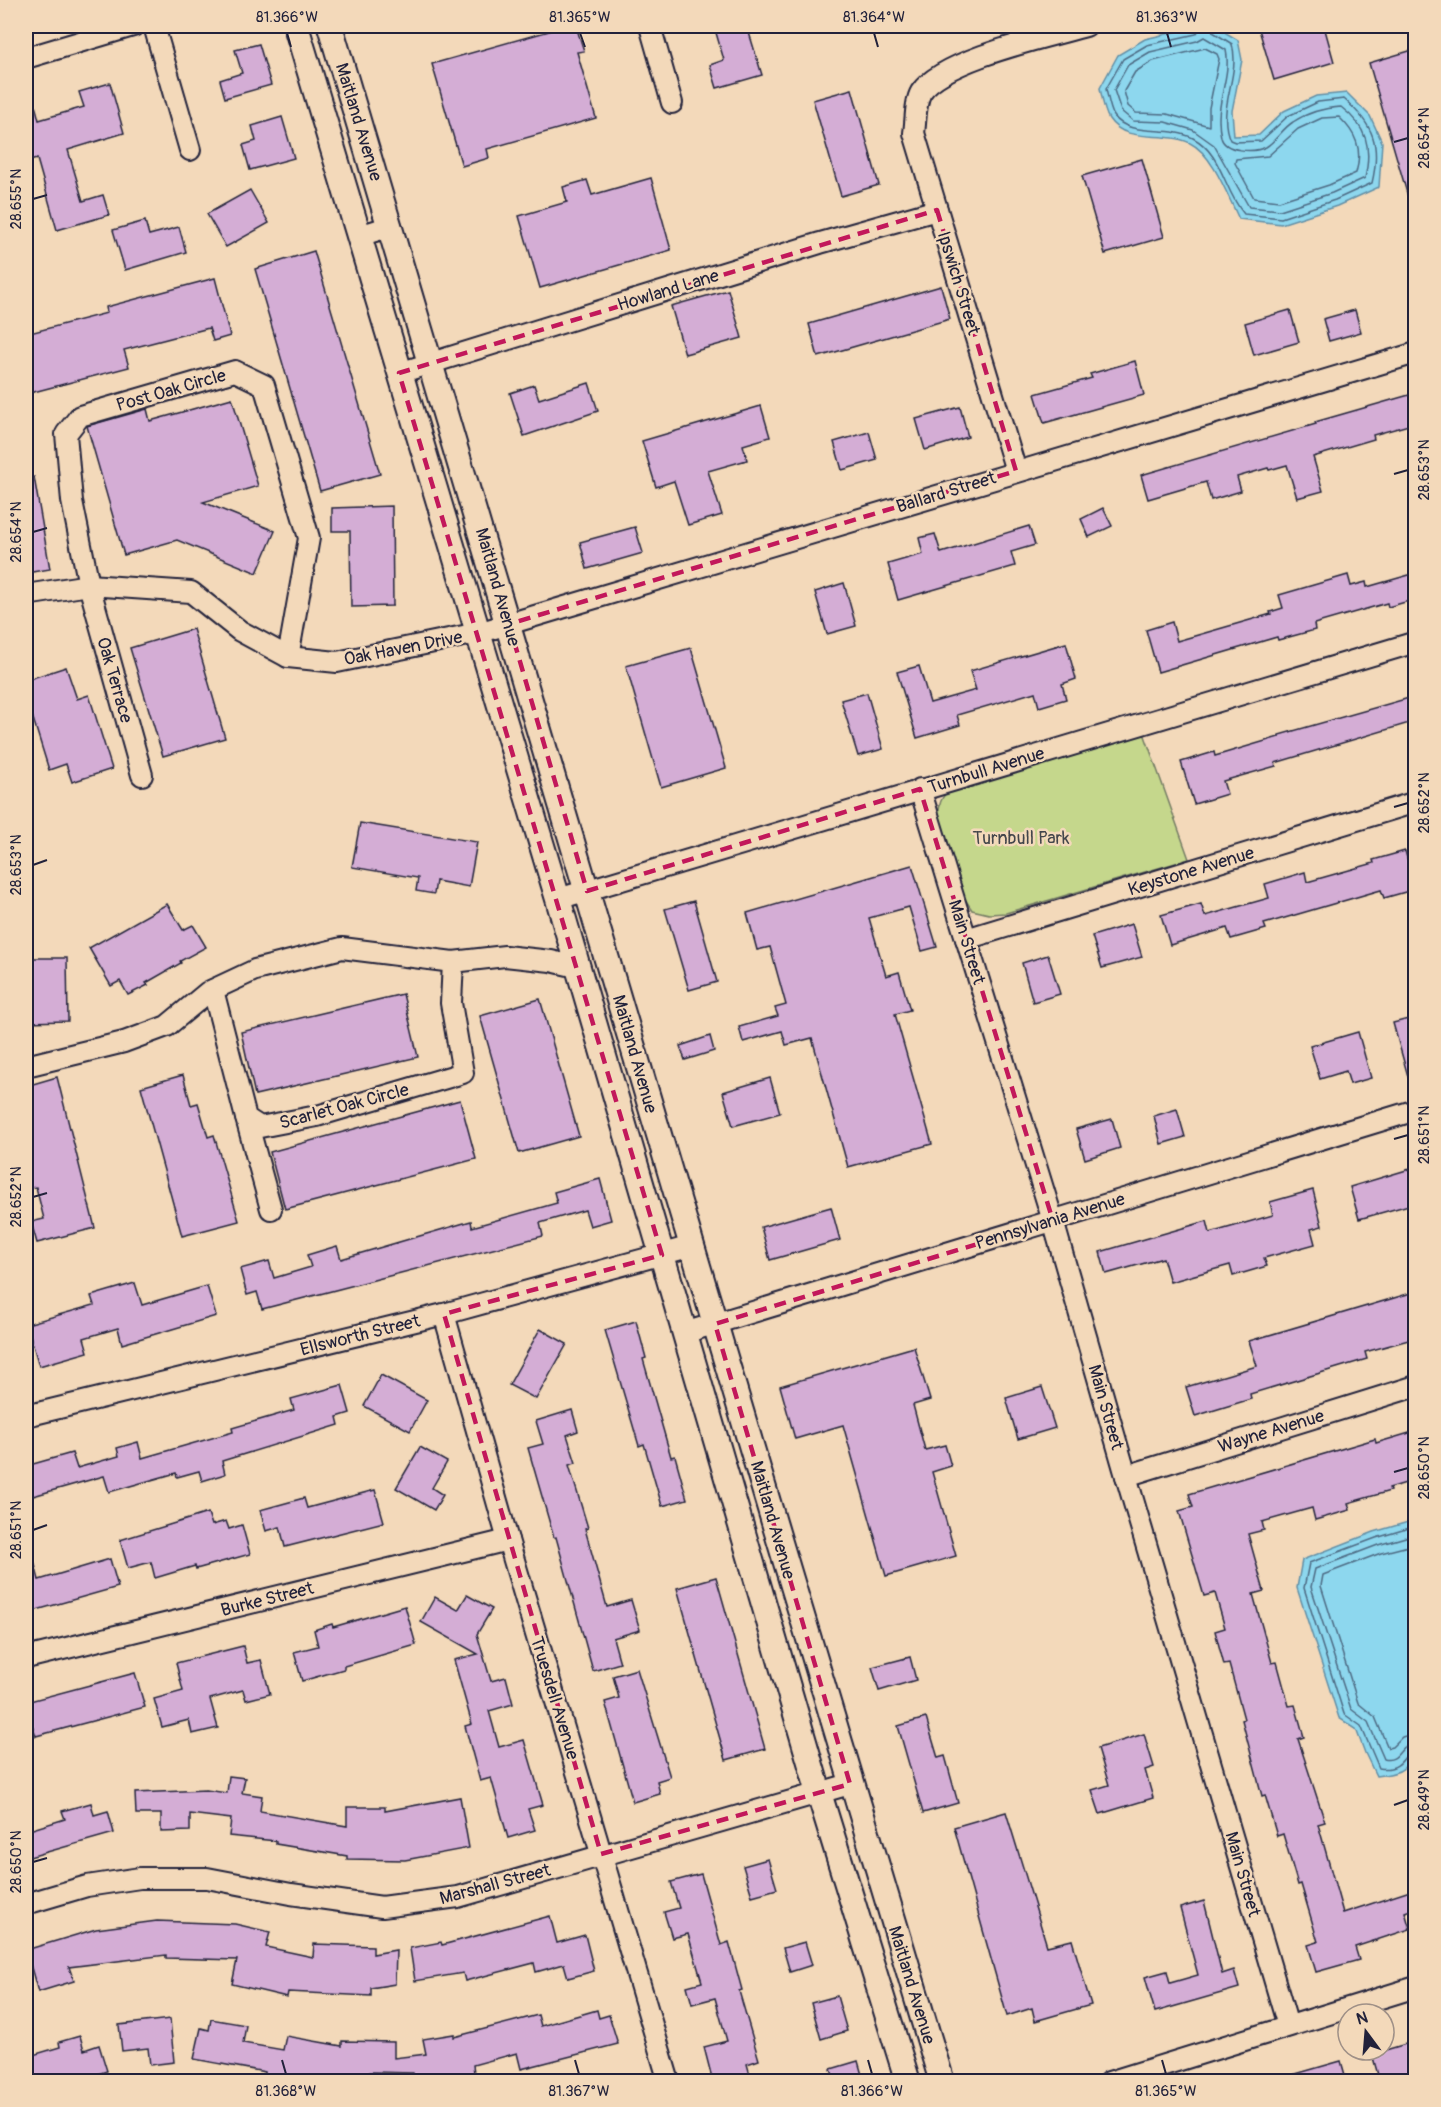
<svg xmlns="http://www.w3.org/2000/svg" width="1441" height="2107" viewBox="0 0 1441 2107" font-family="Pangolin,sans-serif">
<style>
.green{fill:#c5d78c;stroke:#747c64;stroke-width:1.5}
.water{fill:#8dd7ee;stroke:#628fa6;stroke-width:1.5}
.lines{fill:none;stroke-linecap:round;stroke-linejoin:round}
.shore{stroke:#4d6a83;stroke-width:1.5}
.building{fill:#d4add5;stroke:#22223b;stroke-width:1.5}
.minor-casing{stroke:#22223b;stroke-width:24}
.major-casing{stroke:#22223b;stroke-width:28}
.minor{stroke:#f3d9ba;stroke-width:20}
.major{stroke:#f3d9ba;stroke-width:24}
.marked{fill:none;stroke:#c2185b;stroke-width:4.5;stroke-dasharray:12 8;stroke-linejoin:round}
.ticks{fill:none;stroke:#22223b;stroke-width:2}
.labels{text-anchor:middle;stroke-width:5;stroke-linejoin:round;paint-order:stroke}
.street-label{font-size:18px;fill:#22223b;stroke:#f3d9ba}
.park-label{font-size:18px;fill:#43464b;stroke:#f3d9ba}
.neatline{fill:none;stroke:#22223b;stroke-width:2}
.ticks-label{font-size:15px;text-anchor:middle;fill:#22223b}
</style>
<rect width="100%" height="100%" fill="#f3d9ba"/>
<filter id="ink" filterUnits="userSpaceOnUse"><feTurbulence type="fractalNoise" baseFrequency=".0167" numOctaves="2"/><feDisplacementMap in="SourceGraphic" scale="12" xChannelSelector="R" yChannelSelector="G"/><feConvolveMatrix kernelMatrix="1 2 1 2 8 2 1 2 1" color-interpolation-filters="sRGB"/></filter>
<g filter="url(#ink)">
<path class="green" d="M1144,733l45,126 -183,54 -17,1 -17,-4 -9,-14 -25,-77c1,-15 2,-22 14,-31z"/>
<g class="water">
<path d="M1216,27l22,13 4,20 -10,51 2,25 25,-1 25,-24 32,-15 31,-3 23,23 12,26 -3,45 -42,19 -56,18 -42,-5c-11,-22 -26,-65 -49,-76 -26,-13 -64,2 -81,-24 -5,-7 -7,-22 -9,-31l18,-33 27,-16 43,-10z"/>
<path d="M1415,1520v224c-8,26 -11,29 -39,32l-11,-23 -9,-24 -17,-11 -42,-130 5,-28 72,-28z"/>
</g>
<g class="lines">
<g class="shore">
<path d="M1200,26l-1,4 -3,4 -49,11 -24,14 -17,30c2,8 4,21 8,27 15,22 55,9 79,22 29,15 31,53 51,76l37,4 54,-18 37,-17c9,-38 2,-58 -28,-84l-26,3 -30,14 -27,25 -26,1 -5,-2c-14,-31 11,-65 2,-96l-19,-12 -2,-6"/>
<path d="M1204,37l22,13c6,28 -13,54 -5,87 3,15 33,16 45,10 10,-6 17,-19 27,-25 15,-10 31,-14 48,-15 26,20 31,40 24,71l-33,15 -52,17 -31,-3 -35,-62 -21,-15 -28,-8 -32,-1 -12,-10 -7,-21 14,-25 22,-13 47,-11z"/>
<path d="M1205,48l12,6 2,5 -10,49v18l-42,-12 -31,-1 -8,-7 -4,-15 11,-19 18,-11z"/>
<path d="M1339,117c17,16 24,32 17,56l-27,12 -50,16 -25,-3 -19,-35 1,-4 32,-3 30,-27 24,-11z"/>
<path d="M1416,1526l-40,12 -67,25 -5,25 40,126 17,12 18,42c16,3 23,-5 30,-17l7,-1"/>
<path d="M1416,1534l-38,11 -63,24 -4,18 40,122 17,13 16,37c16,4 14,-15 32,-17"/>
<path d="M1416,1544l-35,9 -58,22 -2,11 37,117 17,14 13,31 4,-1 10,-10 14,-4"/>
</g>
</g>
<g class="building">
<path d="M567,26h9l8,25 -7,1 19,66 -109,31 2,9 -27,8 -30,-102z"/>
<path d="M714,26h33l15,49 -45,13 -7,-23 14,-5z"/>
<path d="M1258,26h66l10,36 -60,18z"/>
<path d="M259,44l12,41 -46,13 -5,-18 22,-7 -7,-23z"/>
<path d="M1416,49v157l-5,1 -42,-144z"/>
<path d="M110,83l14,50 -56,17 15,51 20,-6 6,20 -52,15 -20,-71 -11,3v-75l4,-1 9,34 45,-13 -5,-15z"/>
<path d="M852,89l27,96 -38,11 -28,-96z"/>
<path d="M282,117l12,41 -44,12 -7,-25 13,-4 -4,-15z"/>
<path d="M1142,159l22,78 -59,17 -23,-78z"/>
<path d="M651,178l20,72 -131,38 -21,-72 48,-14 -4,-15 24,-7 5,15z"/>
<path d="M250,190l19,33 -43,24 -19,-33z"/>
<path d="M145,221l4,14 30,-8 7,25 -61,18 -12,-40z"/>
<path d="M314,251l66,223 -60,17 -65,-222z"/>
<path d="M215,278l15,58 -17,5 -4,-13 -85,22 5,17 -103,27v-60l81,-21 -1,-6z"/>
<path d="M941,286l9,33 -132,38 -9,-33z"/>
<path d="M728,290l14,48 -57,16 -14,-48z"/>
<path d="M1290,310l9,32 -45,13 -9,-32z"/>
<path d="M1355,310l6,22 -32,9 -6,-22z"/>
<path d="M1135,361l9,34 -100,28 -9,-29 57,-16 -2,-4z"/>
<path d="M589,383l9,28 -74,25 -14,-43 24,-8 5,14z"/>
<path d="M1416,393v30l-43,12 1,4 -61,18 10,34 -26,7 -10,-33 -18,5 -1,-2 -31,9 4,14 -30,9 -5,-18 -58,17 -7,-24 175,-51 -1,-2z"/>
<path d="M232,398l26,88 -55,16 72,29 -18,42 -80,-33 -53,15 -37,-129 60,-17 3,12z"/>
<path d="M761,406l9,31 -27,8 4,15 -39,11 14,44 -34,10 -14,-44 -18,6 -14,-46z"/>
<path d="M960,407l8,30 -43,13 -9,-31z"/>
<path d="M869,432l8,28 -35,10 -8,-28z"/>
<path d="M34,477l16,92 -24,4v-95z"/>
<path d="M392,506l1,100 -42,1 -1,-76h-18v-23z"/>
<path d="M1103,508l9,18 -23,11 -8,-18z"/>
<path d="M1029,526l6,19 -24,7 4,14 -117,34 -10,-36 35,-10 -4,-16 16,-4 6,19z"/>
<path d="M635,527l8,26 -56,16 -7,-27z"/>
<path d="M1416,573v26l-28,8 -1,-4 -73,21 1,6 -37,10 -1,-3 -119,35 -12,-42 26,-8 5,19 94,-27 -1,-2 13,-4 -4,-13 69,-20 3,11 15,-4 1,5z"/>
<path d="M844,583l12,43 -29,8 -12,-42z"/>
<path d="M193,629l32,109 -62,18 -33,-108z"/>
<path d="M1066,643l10,36 -14,5 4,15 -27,8 -4,-15 -78,23 3,10 -43,13 -20,-66 22,-6 11,37 46,-13 -6,-19z"/>
<path d="M691,648l35,120 -65,19 -35,-121z"/>
<path d="M66,667l11,32 12,-4 23,74 -40,13 -6,-18 -17,6 -23,-74v-16z"/>
<path d="M867,693l16,56 -25,7 -17,-56z"/>
<path d="M1416,696v25l-141,42 1,3 -53,15 4,13 -33,10 -13,-42 33,-10 1,4 64,-19v-2z"/>
<path d="M360,823l117,19 -8,45 -33,-6 -2,13 -18,-3 2,-13 -66,-11z"/>
<path d="M1405,851l11,38 -32,9 -3,-8 -117,34 2,5 -35,10 -4,-11 -57,17 -9,-30 40,-11 4,12 64,-18 -4,-14 40,-12 2,10 67,-19 -1,-3z"/>
<path d="M912,865l25,82 -15,4 -13,-44 -40,11 17,58 13,-4 11,38 -15,4 37,130 -84,23 -36,-129 -26,7 -4,-14 -39,11 -4,-15 39,-11 -3,-8 11,-3 -16,-58 -13,3 -10,-37z"/>
<path d="M694,901l23,81 -28,8 -24,-81z"/>
<path d="M167,904l16,26 10,-5 13,22 -26,14 1,2 -35,20 2,2 -20,10 -8,-14 -9,5 -22,-38z"/>
<path d="M1132,924l10,33 -40,11 -10,-32z"/>
<path d="M1048,955l12,39 -27,8 -11,-39z"/>
<path d="M26,958h41l1,63 -42,1z"/>
<path d="M403,994l15,63 -163,38 -14,-63z"/>
<path d="M540,999l39,137 -60,17 -39,-137z"/>
<path d="M1416,1017v69l-5,1 -18,-64z"/>
<path d="M1358,1032l13,46 -21,6 -4,-13 -26,8 -10,-33z"/>
<path d="M710,1036l4,15 -29,9 -5,-14z"/>
<path d="M183,1075l8,30 7,-2 10,34 6,-2 25,86 -57,15 -41,-149z"/>
<path d="M57,1077l38,151 -58,15 -6,-21 13,-3 -8,-32 -6,1 -4,-15v-87z"/>
<path d="M770,1078l10,35 -47,13 -10,-34z"/>
<path d="M460,1100l16,59 -191,50 -15,-57z"/>
<path d="M1177,1109l8,28 -24,7 -7,-28z"/>
<path d="M1112,1119l8,29 -35,11 -9,-30z"/>
<path d="M1410,1169l6,19v15l-57,16 -9,-32z"/>
<path d="M600,1179l11,41 -21,6 -5,-16 -45,13 3,13 -281,73 -5,-17 -10,3 -7,-26 29,-8 5,17 37,-11 -4,-12 30,-9 4,13 130,-38 1,6 85,-24 -3,-11z"/>
<path d="M1313,1190l9,36 -11,3 4,15 -51,14 3,8 -34,10 -3,-11 -60,17 -7,-24 -57,16 -6,-22 107,-31 3,12 63,-18 -3,-13z"/>
<path d="M831,1207l9,33 -70,20 -9,-33z"/>
<path d="M135,1283l7,22 65,-19 9,30 -94,28 -4,-16 -34,10 4,14 -49,14 -12,-42 67,-19 -3,-9z"/>
<path d="M1411,1293l5,16v29l-51,14 2,7 -117,35 1,5 -56,17 -9,-29 71,-21 -8,-25z"/>
<path d="M636,1321l10,37 -3,1 28,98 4,-1 12,43 -25,7 -18,-62 -5,2 -34,-116z"/>
<path d="M540,1329l27,15 -31,55 -27,-14z"/>
<path d="M914,1347l16,53 -17,5 12,45 20,-5 6,21 -19,6 24,84 -70,20 -43,-151 -48,14 -15,-53z"/>
<path d="M381,1375l46,25 -17,31 -46,-25z"/>
<path d="M342,1385l8,28 -13,4 2,8 -117,36 3,13 -23,7 -3,-10 -22,6 -1,-4 -67,19 -5,-16 -71,20 -7,-30 46,-13 5,15 42,-12 -2,-8 21,-6 4,16 91,-26 -1,-4 62,-18 -3,-11z"/>
<path d="M1042,1387l13,41 -37,11 -12,-41z"/>
<path d="M572,1410l6,21 -11,4 9,28 -7,2 19,63 -3,1 22,78 24,-7 9,30 -27,8 7,25 -27,8 -37,-134 -2,1 -26,-90 15,-4 -7,-23z"/>
<path d="M1416,1431v49l-27,8 1,3 -42,12 2,7 -35,10 -3,-12 -50,14 2,8 -16,4 16,57 -11,3 19,69 5,-1 12,44 6,-1 9,32 -6,2 27,83 -7,2 25,89 73,-24v19l-11,4 5,17 -55,18 4,13 -43,12 -8,-27 10,-3 -17,-58 -3,1 -15,-51 -6,2 -12,-41 -3,1 -20,-76 2,-1 -15,-55 -5,1 -9,-34 10,-3 -10,-35 -11,3 -25,-85 14,-4 -4,-13 186,-55 1,4z"/>
<path d="M420,1447l27,15 -15,26 11,7 -9,15 -38,-22z"/>
<path d="M375,1490l9,32 -99,25 -5,-20 -14,4 -6,-21 44,-12 3,10z"/>
<path d="M208,1513l4,12 14,-4 3,8 13,-4 8,29 -54,15 -1,-3 -40,12 -4,-16 -23,6 -8,-28z"/>
<path d="M30,1546l9,34 71,-21 8,28 -92,26v-66z"/>
<path d="M716,1577l49,172 -39,11 -49,-172z"/>
<path d="M467,1595l25,14 -15,25 14,47 15,-4 7,27 -24,7 10,36 25,-7 19,65 -15,4 7,21 -27,8 -17,-60 -11,3 -15,-55 7,-2 -18,-64 24,-6 -57,-32 14,-25 23,13z"/>
<path d="M405,1606l11,39 -72,21v3l-42,12 -8,-29 24,-6 -4,-16 18,-6 1,3z"/>
<path d="M243,1646l4,17 14,-3 9,34 -24,6 -3,-10 -33,9 8,29 -26,6 -3,-14 -27,7 -8,-28 29,-8 -7,-28z"/>
<path d="M910,1657l6,23 -37,11 -7,-24z"/>
<path d="M637,1669l33,108 -13,4 3,13 -27,8 -28,-100 14,-4 -6,-22z"/>
<path d="M135,1673l10,34 -109,29 -3,-9 -7,2v-27z"/>
<path d="M926,1718l12,40 7,-2 13,47 -35,10 -25,-87z"/>
<path d="M1144,1734l10,33 -9,3 8,28 -53,16 -8,-24 17,-5 -11,-37z"/>
<path d="M229,1776l16,2 -3,15 20,3 -2,15 87,15v-19h38v4l75,-14 9,51 -64,12 -58,-1v-3l-71,-12v-3l-47,-5 2,-17 -41,-5v17l-29,1v-18h-25l-1,-21 71,-3 21,3z"/>
<path d="M91,1803l3,12 14,-4 6,22 -88,25v-27l39,-12 -3,-8z"/>
<path d="M1006,1812l41,134 25,-6 19,65 -56,16 -3,-13 -25,8 -53,-189z"/>
<path d="M768,1859l9,30 -25,7 -9,-30z"/>
<path d="M701,1874l20,71 8,-3 13,48 -3,1 20,69 -12,4 5,18h-39l-9,-35 23,-6 -12,-43 -23,6 -5,-18 15,-4 -14,-48 -16,4 -8,-26 15,-4 -8,-26z"/>
<path d="M1204,1901l18,73 12,-4 5,18 -84,24 -10,-35 22,-6 3,12 28,-8 -18,-67z"/>
<path d="M550,1916l7,27 28,-8 9,36 -26,7 -4,-14 -28,8 -2,-9 -69,18 -2,-8 -48,8 -5,-33 31,-6 1,3z"/>
<path d="M157,1921l78,3 35,8 -4,15 47,10 1,-13 59,2v8l23,-4 -1,34 -24,4v8l-83,-4 -1,5 -55,-13 5,-24 -71,-2v-3l-97,12 5,14 -36,11 -12,-42 70,-21z"/>
<path d="M805,1942l7,23 -22,7 -7,-24z"/>
<path d="M837,1996l10,35 -26,8 -10,-36z"/>
<path d="M597,2010l2,8 10,-3 9,29 -97,25 -4,-16 -44,12 2,15 -11,2h-49l-2,-9 -43,-1v10h-72l-33,-6v-4l-71,-13 7,-31 8,2 2,-11 35,6 -3,18 40,7 3,-14 56,10v-5l52,1v16l32,-4 -3,-15 31,-5v3l84,-22 3,11z"/>
<path d="M170,2019l4,43 -24,3 -2,-17 -26,3 -3,-26z"/>
<path d="M80,2036l4,14 15,-5 8,26 -35,11h-46v-25l34,-10 -1,-5z"/>
<path d="M1416,2041v30l-10,3 2,8h-28l-8,-28z"/>
<path d="M858,2061l6,21h-29l-4,-13z"/>
<path d="M1341,2061l6,21h-61l-1,-5z"/>
</g>
<g class="lines">
<defs>
<g id="minor">
<path d="M154,26l36,124"/>
<path d="M650,26l22,77"/>
<path d="M26,58l107,-32"/>
<path d="M359,236l32,-10"/>
<path d="M399,373l421,-130 117,-33"/>
<path d="M1016,471l-102,-338c2,-12 1,-31 7,-41 22,-33 126,-55 165,-66"/>
<path d="M26,595l63,-10 102,7 49,39 48,26 49,5 141,-29 938,-280"/>
<path d="M142,775l-53,-190 -17,-84 -6,-67 14,-18 155,-45 29,14 45,153 -21,119"/>
<path d="M920,789l133,432 73,255 162,550"/>
<path d="M558,899l858,-257"/>
<path d="M966,939l450,-137"/>
<path d="M213,990l33,128 14,9 57,-11 146,-43 -12,-70 2,-41"/>
<path d="M26,1066l98,-24 43,-16 41,-34 47,-22 87,-22 111,14 52,-6 46,5 26,6"/>
<path d="M246,1118l25,91"/>
<path d="M444,1314l64,226 161,542"/>
<path d="M684,1333l732,-223"/>
<path d="M26,1416l418,-102 248,-68"/>
<path d="M1126,1476l290,-90"/>
<path d="M26,1658l482,-118"/>
<path d="M26,1904l61,-18 53,-8h67l84,16 91,13 76,-10 392,-113"/>
<path d="M1109,2082l307,-95"/>
</g>
<g id="major">
<path d="M296,26l262,873 261,894 89,289"/>
<path d="M330,26c209,683 403,1372 612,2056"/>
</g>
</defs>
<use href="#minor" class="minor-casing"/>
<use href="#major" class="major-casing"/>
<use href="#minor" class="minor"/>
<use href="#major" class="major"/>
</g>
</g>
<path class="marked" d="M937,210l79,261 -507,153 78,267 333,-102 133,432 -338,103 135,460 -249,70 -157,-540 218,-59 -263,-882z"/>
<path class="ticks" d="M287,33l4,14M580,33l5,14M874,33l4,14M1167,33l4,14M1394,142l14,-4M33,199l14,-4M1394,474l14,-4M33,532l14,-4M1394,807l14,-4M33,865l14,-5M1394,1139l14,-4M33,1197l14,-4M1394,1472l14,-4M33,1530l14,-5M1394,1805l14,-5M33,1862l14,-4M282,2060l4,14M575,2060l4,14M868,2060l4,14M1162,2060l4,14"/>
<g class="labels">
<g class="street-label">
<text transform="translate(359 122) rotate(73)" y="6">Maitland Avenue</text>
<text transform="translate(959 283) rotate(73)" y="6">Ipswich Street</text>
<text transform="translate(668 290) rotate(-17)" y="6">Howland Lane</text>
<text transform="translate(171 390) rotate(-16)" y="6">Post Oak Circle</text>
<text transform="translate(946 492) rotate(-17)" y="6">Ballard Street</text>
<text transform="translate(498 587) rotate(74)" y="6">Maitland Avenue</text>
<text transform="translate(403 648) rotate(-11)" y="6">Oak Haven Drive</text>
<text transform="translate(115 680) rotate(74)" y="6">Oak Terrace</text>
<text transform="translate(986 770) rotate(-17)" y="6">Turnbull Avenue</text>
<text transform="translate(1191 871) rotate(-17)" y="6">Keystone Avenue</text>
<text transform="translate(967 942) rotate(73)" y="6">Main Street</text>
<text transform="translate(635 1054) rotate(74)" y="6">Maitland Avenue</text>
<text transform="translate(344 1106) rotate(-15)" y="6">Scarlet Oak Circle</text>
<text transform="translate(1050 1221) rotate(-17)" y="6">Pennsylvania Avenue</text>
<text transform="translate(360 1335) rotate(-14)" y="6">Ellsworth Street</text>
<text transform="translate(1106 1407) rotate(74)" y="6">Main Street</text>
<text transform="translate(1271 1431) rotate(-17)" y="6">Wayne Avenue</text>
<text transform="translate(773 1520) rotate(74)" y="6">Maitland Avenue</text>
<text transform="translate(267 1599) rotate(-14)" y="6">Burke Street</text>
<text transform="translate(555 1698) rotate(73)" y="6">Truesdell Avenue</text>
<text transform="translate(1243 1874) rotate(74)" y="6">Main Street</text>
<text transform="translate(495 1884) rotate(-15)" y="6">Marshall Street</text>
<text transform="translate(912 1985) rotate(73)" y="6">Maitland Avenue</text>
</g>
<g class="park-label">
<text x="1021" y="844">Turnbull Park</text>
</g>
</g>
<rect width="1441" height="2107" fill="none" stroke="#f3d9ba" stroke-width="66"/>
<g transform="translate(1366 2032) rotate(344)"><circle r="28" fill="#f3d9ba" stroke="#9f9087" stroke-width="1.5"/>
<path d="M0-4.5L10 22L0 15L-10 22Z" fill="#22223b"/>
<text y="-9" font-size="16" font-weight="bold" text-anchor="middle" fill="#22223b">N</text>
</g>
<rect x="33" y="33" width="1375" height="2041" class="neatline"/>
<g class="ticks-label">
<text x="287" y="22">81.366°W</text>
<text x="580" y="22">81.365°W</text>
<text x="874" y="22">81.364°W</text>
<text x="1167" y="22">81.363°W</text>
<text transform="translate(1424 138) rotate(-90)" y="5">28.654°N</text>
<text transform="translate(16 199) rotate(-90)" y="5">28.655°N</text>
<text transform="translate(1424 470) rotate(-90)" y="5">28.653°N</text>
<text transform="translate(16 532) rotate(-90)" y="5">28.654°N</text>
<text transform="translate(1424 803) rotate(-90)" y="5">28.652°N</text>
<text transform="translate(16 865) rotate(-90)" y="5">28.653°N</text>
<text transform="translate(1424 1135) rotate(-90)" y="5">28.651°N</text>
<text transform="translate(16 1197) rotate(-90)" y="5">28.652°N</text>
<text transform="translate(1424 1468) rotate(-90)" y="5">28.650°N</text>
<text transform="translate(16 1530) rotate(-90)" y="5">28.651°N</text>
<text transform="translate(1424 1800) rotate(-90)" y="5">28.649°N</text>
<text transform="translate(16 1862) rotate(-90)" y="5">28.650°N</text>
<text x="286" y="2096">81.368°W</text>
<text x="579" y="2096">81.367°W</text>
<text x="872" y="2096">81.366°W</text>
<text x="1166" y="2096">81.365°W</text>
</g>
</svg>
